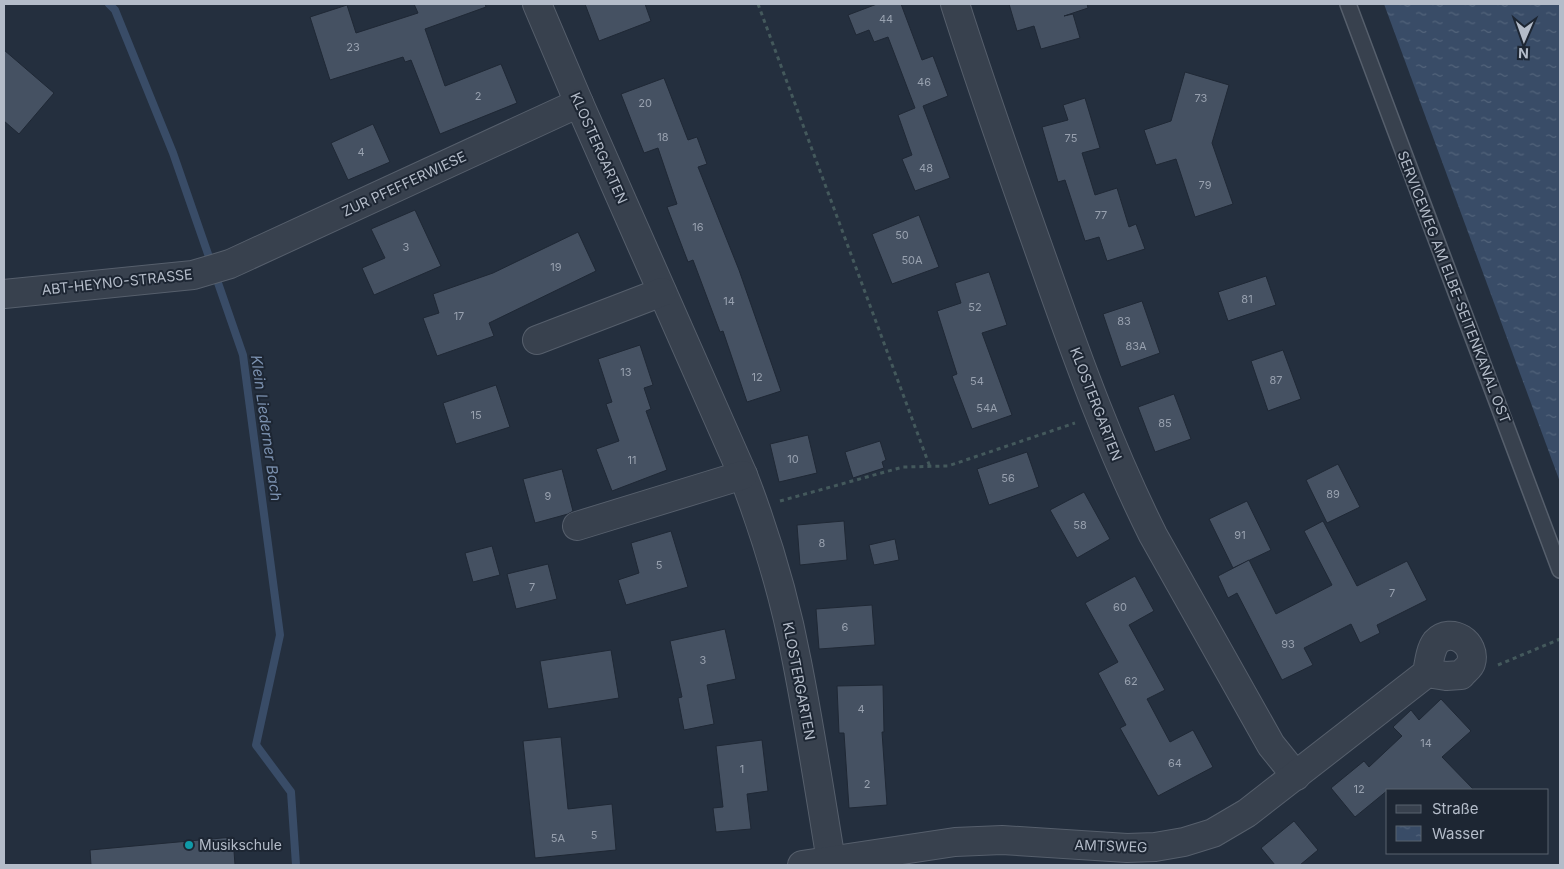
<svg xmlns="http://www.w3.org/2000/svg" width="1564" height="869" viewBox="0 0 1564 869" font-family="Inter,sans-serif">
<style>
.water{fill:url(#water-ripples)}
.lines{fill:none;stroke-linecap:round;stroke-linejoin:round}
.stream{stroke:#394c67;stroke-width:8}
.building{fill:#455162;stroke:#1f2835}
.service-casing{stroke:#565f6c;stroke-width:18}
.minor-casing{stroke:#565f6c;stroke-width:30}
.path{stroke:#44595c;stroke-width:3;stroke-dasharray:4 4;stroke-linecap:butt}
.service{stroke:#38414e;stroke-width:15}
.minor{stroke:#38414e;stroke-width:28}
.culture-dot{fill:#0f9aa8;stroke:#1d2633;stroke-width:2}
.labels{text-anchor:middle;stroke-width:4;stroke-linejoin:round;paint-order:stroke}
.number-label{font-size:11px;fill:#98a1af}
.street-label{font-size:14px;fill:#b4bcc9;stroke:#1d2633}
.poi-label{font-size:14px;fill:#b4bcc9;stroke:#1d2633;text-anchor:start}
.water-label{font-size:15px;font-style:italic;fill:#7c92b1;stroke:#1d2633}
</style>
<defs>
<pattern id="water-ripples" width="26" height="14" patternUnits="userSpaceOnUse" patternTransform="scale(1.25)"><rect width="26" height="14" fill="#394c67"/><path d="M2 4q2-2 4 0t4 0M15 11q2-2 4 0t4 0" fill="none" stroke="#53647b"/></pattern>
</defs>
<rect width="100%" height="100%" fill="#242f3e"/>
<path class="water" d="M1384,4h176v478z"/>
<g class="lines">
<path class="stream" d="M109,4l6,6 58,143 70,202 37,280 -24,110 35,47 5,73"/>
</g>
<g class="building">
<path d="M414,4h71l1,3 -61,22 20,57 56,-22 16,39 -77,31 -29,-74 -6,2 -2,-5 -73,23 -20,-63 37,-12 9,28 62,-20z"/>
<path d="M585,4h60l6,17 -52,20z"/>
<path d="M877,4h24l21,56 11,-4 15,40 -25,10 27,72 -35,13 -13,-32 10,-4 -14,-40 17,-7 -27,-71 -14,5 -5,-12 -13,5 -8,-20z"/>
<path d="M1009,4h78l1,4 -24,8 9,-2 7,24 -39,11 -7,-23 -17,5z"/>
<path d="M4,50l50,43 -35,41 -15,-13z"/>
<path d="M1185,72l44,13 -17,58 21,61 -38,13 -19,-58 -20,6 -12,-35 27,-9z"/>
<path d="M664,78l24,62 9,-3 10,27 -9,3 41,103 42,121 -34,11 -24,-71 -3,1 -27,-72 -5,2 -21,-55 10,-3 -19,-56 -14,5 -23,-59z"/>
<path d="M1085,98l15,50 -18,5 13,42 22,-7 12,39 7,-3 9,25 -38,12 -8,-24 -14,4 -20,-61 -7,2 -16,-55 26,-7 -5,-15z"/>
<path d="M373,124l17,38 -42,18 -17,-37z"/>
<path d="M415,210l26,56 -67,29 -12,-27 23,-10 -14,-29z"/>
<path d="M919,215l20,52 -47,17 -20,-50z"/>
<path d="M578,232l18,39 -107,52 5,13 -57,20 -14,-38 16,-5 -6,-19 60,-21z"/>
<path d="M989,272l18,53 -25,8 30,82 -40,14 -20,-53 5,-2 -20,-63 24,-8 -6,-20z"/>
<path d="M1266,276l10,29 -48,16 -10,-29z"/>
<path d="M1142,301l18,52 -39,14 -18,-53z"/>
<path d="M640,345l13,40 -9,3 7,21 -5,2 21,59 -55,21 -16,-42 23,-8 -13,-37 6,-2 -14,-43z"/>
<path d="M1283,350l18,49 -33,12 -17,-50z"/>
<path d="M496,385l14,42 -54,17 -13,-41z"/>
<path d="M1174,394l17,45 -36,13 -17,-45z"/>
<path d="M808,435l9,38 -38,9 -9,-38z"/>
<path d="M880,441l6,19 -4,2 2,6 -31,10 -8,-26z"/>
<path d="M1027,452l12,35 -50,18 -12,-36z"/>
<path d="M1338,464l22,43 -33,16 -21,-43z"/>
<path d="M562,469l11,42 -5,3 -33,9 -12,-44z"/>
<path d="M1084,492l26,47 -33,19 -27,-48z"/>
<path d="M1247,501l24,49 -38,18 -24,-49z"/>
<path d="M844,521l3,39 -47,5 -3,-40z"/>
<path d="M1323,521l34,65 50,-25 20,39 -50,25 3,8 -20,10 -9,-19 -47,24 9,17 -31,15 -45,-87 -9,5 -10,-22 31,-16 27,54 56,-29 -28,-54z"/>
<path d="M671,531l17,56 -62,18 -8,-25 21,-7 -8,-30z"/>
<path d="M895,539l4,21 -25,5 -5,-20z"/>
<path d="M492,546l8,29 -27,7 -8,-29z"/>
<path d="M548,564l9,35 -41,10 -9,-35z"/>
<path d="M1135,576l19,35 -25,14 36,65 -18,9 23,43 23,-12 20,37 -55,29 -38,-68 6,-3 -28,-52 20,-11 -33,-59z"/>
<path d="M872,605l3,40 -56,4 -3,-40z"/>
<path d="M725,629l11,50 -29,6 7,39 -30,6 -6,-32 4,-1 -12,-56z"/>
<path d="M611,650l8,48 -71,11 -8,-48z"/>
<path d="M883,685l1,47h-2l5,73 -38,3 -5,-75h-5l-2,-47z"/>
<path d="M1441,699l30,32 -29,26 32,33h-86l-33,27 -24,-29 33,-27 5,6 33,-31 -9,-9 18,-17 8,10z"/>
<path d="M561,737l7,72 44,-5 4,46 -81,8 -12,-117z"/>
<path d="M762,740l6,51 -21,3 4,35 -35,3 -3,-24 10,-1 -7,-61z"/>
<path d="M1294,821l24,29 -18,15h-25l-14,-17z"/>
<path d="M233,837l2,28h-144l-1,-15z"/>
</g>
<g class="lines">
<defs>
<path id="service" d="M1348,4l212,566"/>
<g id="minor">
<path d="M537,4l42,99 164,372c23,60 42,123 54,187 13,66 23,132 34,199"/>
<path d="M955,4c29,91 61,181 93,271 31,88 63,176 105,260l118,210 25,31"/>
<path d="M4,294l189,-19 37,-11 349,-161"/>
<path d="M537,340l125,-48"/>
<path d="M577,526l166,-51"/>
<path d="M802,865l153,-23 47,-2 125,8 28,-1 29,-5 29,-9 34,-20 180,-140c2,-10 3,-23 9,-31 15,-16 41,1 35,21 -1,4 -7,8 -10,12l-15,1 -19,-3"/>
</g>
</defs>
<use href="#service" class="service-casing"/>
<use href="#minor" class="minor-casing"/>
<g class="path">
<path d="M758,4l172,463"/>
<path d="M780,501l123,-34 45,-1 127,-43"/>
<path d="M1498,665l62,-26"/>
</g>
<use href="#service" class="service"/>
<use href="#minor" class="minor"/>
</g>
<circle class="culture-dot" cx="189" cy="845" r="5"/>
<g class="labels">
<g class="number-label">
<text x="886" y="23">44</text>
<text x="353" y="51">23</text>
<text x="924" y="86">46</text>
<text x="478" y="100">2</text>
<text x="1201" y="102">73</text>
<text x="645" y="107">20</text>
<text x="663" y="141">18</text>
<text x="1071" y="142">75</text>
<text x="361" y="156">4</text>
<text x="926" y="172">48</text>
<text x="1205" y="189">79</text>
<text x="1101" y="219">77</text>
<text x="698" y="231">16</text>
<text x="902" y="239">50</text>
<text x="406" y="251">3</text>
<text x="912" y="264">50A</text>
<text x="556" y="271">19</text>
<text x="1247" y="303">81</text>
<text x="729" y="305">14</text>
<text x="975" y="311">52</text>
<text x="459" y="320">17</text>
<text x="1124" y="325">83</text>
<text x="1136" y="350">83A</text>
<text x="626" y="376">13</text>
<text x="757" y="381">12</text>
<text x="1276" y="384">87</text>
<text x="977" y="385">54</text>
<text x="987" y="412">54A</text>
<text x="476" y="419">15</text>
<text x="1165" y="427">85</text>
<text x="793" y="463">10</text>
<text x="632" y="464">11</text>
<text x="1008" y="482">56</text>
<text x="1333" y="498">89</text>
<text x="548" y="500">9</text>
<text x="1080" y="529">58</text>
<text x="1240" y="539">91</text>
<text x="822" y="547">8</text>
<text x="659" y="569">5</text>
<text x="532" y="591">7</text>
<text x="1392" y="597">7</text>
<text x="1120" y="611">60</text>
<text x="845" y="631">6</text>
<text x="1288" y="648">93</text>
<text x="703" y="664">3</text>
<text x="1131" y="685">62</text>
<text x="861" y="713">4</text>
<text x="1426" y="747">14</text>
<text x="1175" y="767">64</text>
<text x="742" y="773">1</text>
<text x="867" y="788">2</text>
<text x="1359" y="793">12</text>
<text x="594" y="839">5</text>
<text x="558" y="842">5A</text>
</g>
<g class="street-label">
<text transform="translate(599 148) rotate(66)" y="5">KLOSTERGARTEN</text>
<text transform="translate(404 184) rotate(-25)" y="5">ZUR PFEFFERWIESE</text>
<text transform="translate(117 282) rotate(-6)" y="5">ABT-HEYNO-STRASSE</text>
<text transform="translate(1454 287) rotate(69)" y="5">SERVICEWEG AM ELBE-SEITENKANAL OST</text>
<text transform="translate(1096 404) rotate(69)" y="5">KLOSTERGARTEN</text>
<text transform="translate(799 681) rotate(79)" y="5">KLOSTERGARTEN</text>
<text transform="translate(1111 846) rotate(2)" y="5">AMTSWEG</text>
</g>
<g class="poi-label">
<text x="199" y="850">Musikschule</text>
</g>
<g class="water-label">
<text transform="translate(266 428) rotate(82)" y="5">Klein Liederner Bach</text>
</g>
</g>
<rect width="1564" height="869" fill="none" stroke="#b4bcc9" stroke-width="10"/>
<rect x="1386" y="789" width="162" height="65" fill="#1d2633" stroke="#59626f"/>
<rect x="1396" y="805" width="25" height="8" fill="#38414e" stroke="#59626f"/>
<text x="1432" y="814" font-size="15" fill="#b4bcc9">Straße</text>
<rect x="1396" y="826" width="25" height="15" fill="url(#water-ripples)" stroke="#59626f"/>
<text x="1432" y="839" font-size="15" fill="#b4bcc9">Wasser</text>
<g transform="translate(1524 40) rotate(182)" stroke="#1d2633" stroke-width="4" paint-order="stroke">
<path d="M0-4L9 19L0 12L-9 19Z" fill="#b4bcc9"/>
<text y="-8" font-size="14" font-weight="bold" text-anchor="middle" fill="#b4bcc9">N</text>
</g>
</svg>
